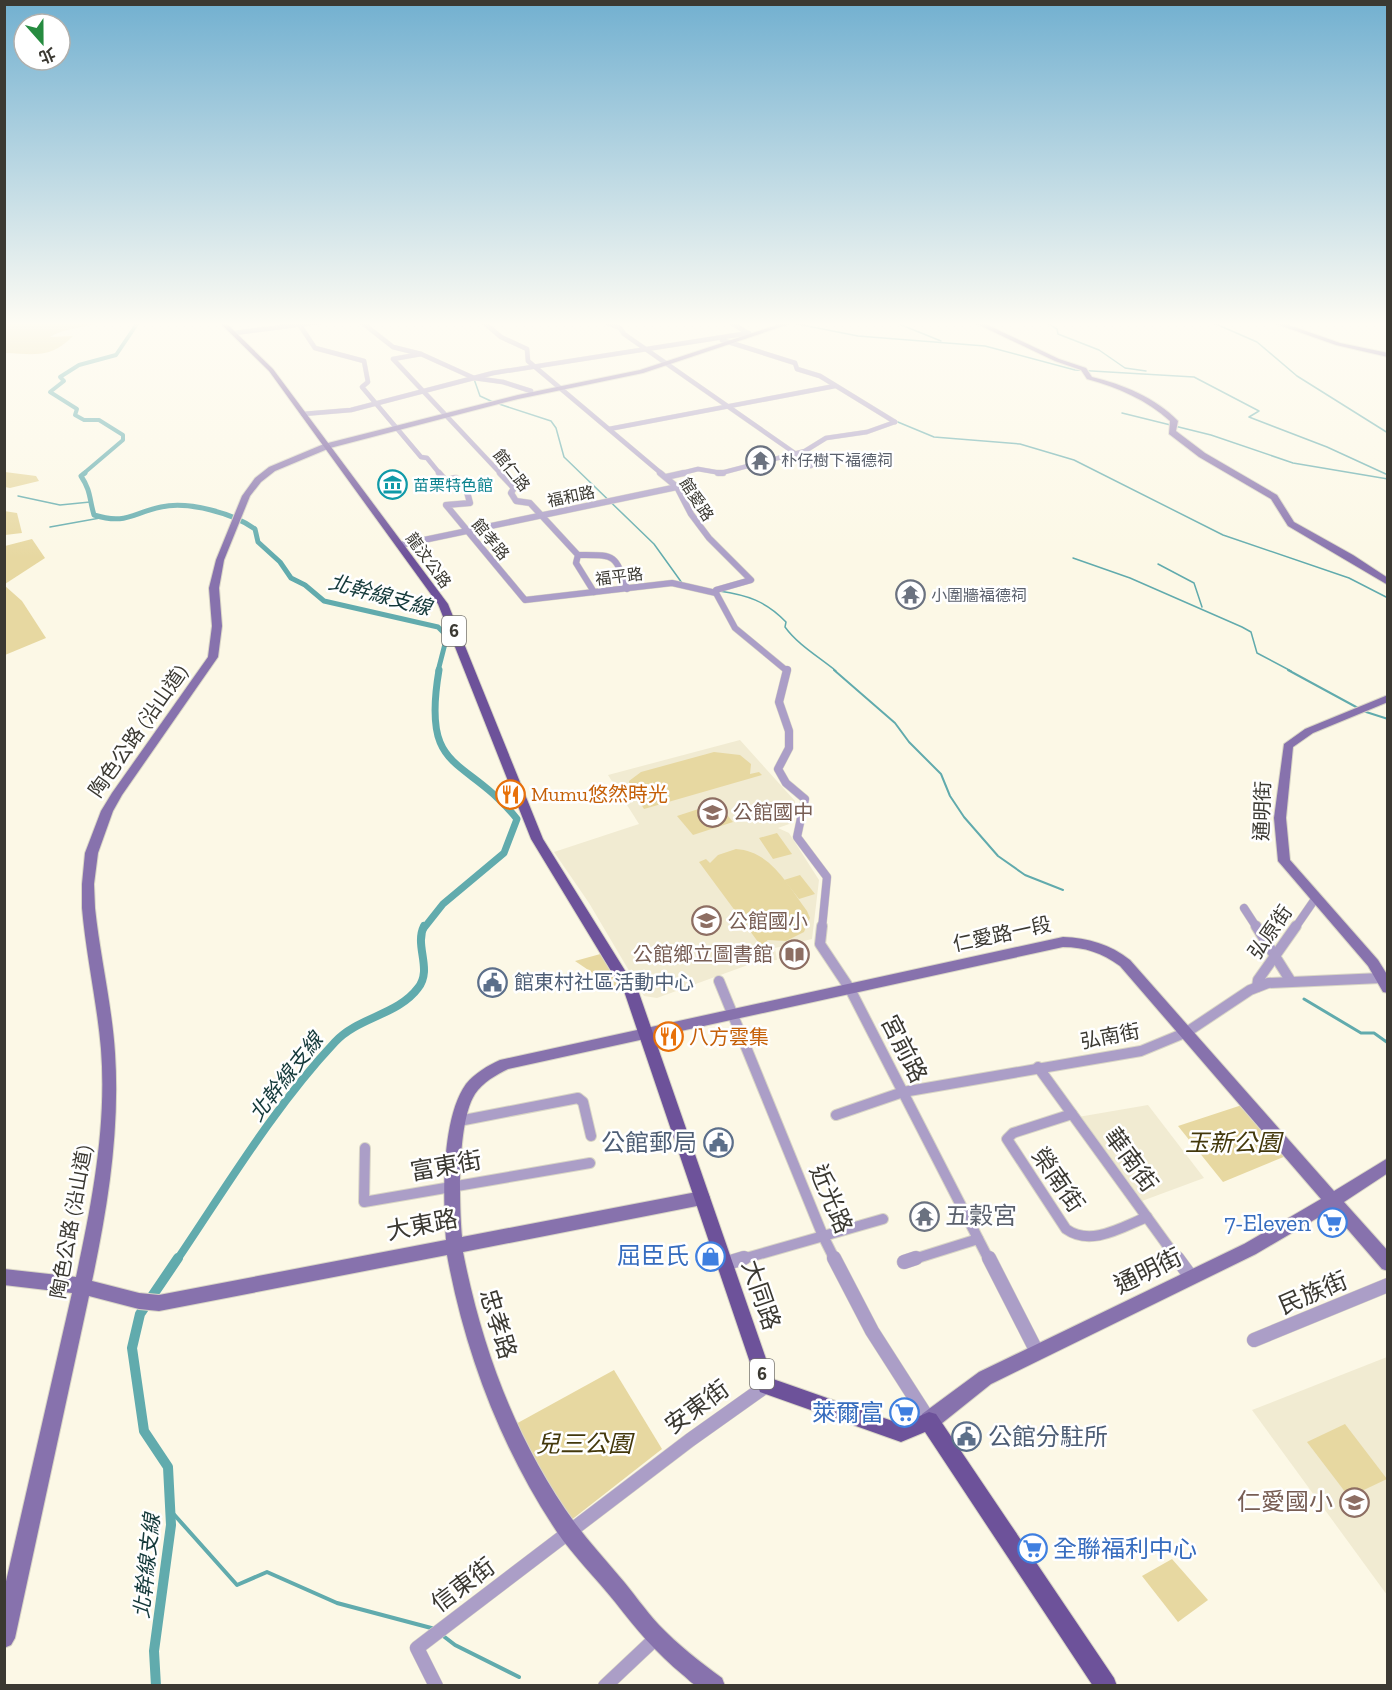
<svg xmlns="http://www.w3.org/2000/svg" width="1392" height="1690" viewBox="0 0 1392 1690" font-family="'Zilla Slab','Noto Sans TC',serif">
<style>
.built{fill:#f1ebd2}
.green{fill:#e7d8a1}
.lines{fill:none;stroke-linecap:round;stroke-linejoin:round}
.stream-far3{stroke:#61abad;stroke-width:1.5}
.stream-far2{stroke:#61abad;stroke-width:2}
.stream-far1{stroke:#61abad;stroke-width:3}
.stream{stroke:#61abad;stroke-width:4}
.canal-far4{stroke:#61abad;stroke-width:4}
.canal-far3{stroke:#61abad;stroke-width:5}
.canal-far2{stroke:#61abad;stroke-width:7}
.canal-far1{stroke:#61abad;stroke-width:8}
.canal{stroke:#61abad;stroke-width:10}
.street-far4-casing{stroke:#d9d6c6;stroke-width:5}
.street-far3-casing{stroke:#d9d6c6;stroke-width:7}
.street-far2-casing{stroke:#d9d6c6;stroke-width:9}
.street-far1-casing{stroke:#d9d6c6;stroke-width:12}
.street-casing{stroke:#d9d6c6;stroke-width:15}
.secondary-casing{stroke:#d9d6c6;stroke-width:2}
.primary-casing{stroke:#d9d6c6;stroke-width:2}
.street-far4{stroke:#ab9ec7;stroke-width:4.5}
.street-far3{stroke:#ab9ec7;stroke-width:6}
.street-far2{stroke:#ab9ec7;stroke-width:8}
.street-far1{stroke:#ab9ec7;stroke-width:10}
.street{stroke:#ab9ec7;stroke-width:14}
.secondary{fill:#8772ad;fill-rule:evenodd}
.primary{fill:#6d529a;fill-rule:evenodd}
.labels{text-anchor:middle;stroke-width:5;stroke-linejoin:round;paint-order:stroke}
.far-worship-label{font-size:16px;fill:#5b616d;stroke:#fff;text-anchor:start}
.far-street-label{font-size:16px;fill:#3b3932;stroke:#fff}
.far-culture-label{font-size:16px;fill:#0d838f;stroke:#fff;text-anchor:start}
.shield{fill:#fff;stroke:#767470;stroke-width:1.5}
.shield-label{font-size:18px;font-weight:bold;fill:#3b3932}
.street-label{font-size:20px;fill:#3b3932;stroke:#fff}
.food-label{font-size:20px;fill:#c56008;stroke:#fff;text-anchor:start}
.education-label{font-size:20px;fill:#785e54;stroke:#fff;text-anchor:start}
.service-label{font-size:20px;fill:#4e5e75;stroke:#fff;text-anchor:start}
.water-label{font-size:21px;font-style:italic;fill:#14393a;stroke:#fff}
.near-street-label{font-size:24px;fill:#3b3932;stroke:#fff}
.near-service-label{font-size:24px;fill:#4e5e75;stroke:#fff;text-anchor:end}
.near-park-label{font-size:24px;font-style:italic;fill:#43380b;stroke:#fff}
.near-worship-label{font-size:24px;fill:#5b616d;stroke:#fff;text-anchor:start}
.near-shop-label{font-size:24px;fill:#366cbe;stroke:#fff;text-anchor:end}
.near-education-label{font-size:24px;fill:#785e54;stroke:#fff;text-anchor:end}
</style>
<rect width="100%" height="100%" fill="#fcf8e6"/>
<g class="built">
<path d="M740,740l55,61 -3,22 -14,5 11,5 30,47 -7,59 -37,9 2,12 -18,1 -102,37 -13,-2 -55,-93 -35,-51 85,-28 -31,-49z"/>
<path d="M1148,1105l56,73 -62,23 -64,-84z"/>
<path d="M1387,1357v238l-135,-185z"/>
</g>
<g class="green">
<path d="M5,321h102c-18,6 -43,7 -57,16l23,-1c-23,23 -38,18 -68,17z"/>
<path d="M5,472l31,4 3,5 -29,7 -5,-1z"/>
<path d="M4,511l13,2 5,20 -17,2z"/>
<path d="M32,539l13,19 -40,26v-38z"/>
<path d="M4,585l18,16 24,37 -41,17z"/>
<path d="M714,752l26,3 11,9 -1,10 9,-2 3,3 -118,34 -3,-5 5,-2 -16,-9 -1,-12 12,-9z"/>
<path d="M717,803l16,19 -40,13 -16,-19z"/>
<path d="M777,833l15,21 -19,5 -14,-21z"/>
<path d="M736,849c35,2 52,37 71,62l3,7 -6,14 -18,9 -19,-1 4,7 -7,3 -65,-88 7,-3 4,4 8,-8z"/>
<path d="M800,875l15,19 -16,5 -15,-19z"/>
<path d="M604,953l17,35 -12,-4 -34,-23z"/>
<path d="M1242,1105l44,51 -63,26 -45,-56z"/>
<path d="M614,1370l48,79 -92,72 -56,-96z"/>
<path d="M1345,1424l42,55 -38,18 -42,-55z"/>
<path d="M1172,1559l36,41 -30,22 -36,-46z"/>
</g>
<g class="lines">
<g class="stream-far3">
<path d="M782,321l76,15 127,10 90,24 119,7 65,34 -10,6 78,30 61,28"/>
<path d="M904,321l-5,3 42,17"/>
<path d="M1044,321l13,8 1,5 41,16 26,18 21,3"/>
<path d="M1209,321l48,21 40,34 91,57"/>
<path d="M474,379l6,17 13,6"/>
<path d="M499,404l52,17 5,7 8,29 90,87 28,39"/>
<path d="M1122,413l89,22 82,28 95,16"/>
<path d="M893,420l41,17 86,7 54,16 149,75 126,43 39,20"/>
<path d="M18,496l42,9 30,-3"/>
<path d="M50,527l50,-9"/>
<path d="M1073,558l57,20 112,49 9,5 6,21 34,18"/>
<path d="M1158,564l36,19 8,24"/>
<path d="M719,591c28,4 47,10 67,31l-1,5c13,18 34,30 51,44"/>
</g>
<g class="stream-far2">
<path d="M834,670l61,53 14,19 32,32 9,22 14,21 34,39 27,19 38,15"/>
<path d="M1288,670l70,38"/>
<path d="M1363,711l25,8"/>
</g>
<path class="stream-far1" d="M1304,999l57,34h13l14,10"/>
<g class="stream">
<path d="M170,1510l67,75 30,-13 70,31 98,26"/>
<path d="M442,1635l13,10 64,32"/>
</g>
<path class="canal-far4" d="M83,474l40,-34v-5l-24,-15h-15l-9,-5 2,-6 -27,-17 14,-11 -4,-4 19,-12 37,-10 23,-34"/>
<path class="canal-far3" d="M85,473l-4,3c10,15 8,22 13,39 32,10 38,-2 67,-8 27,-6 72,6 94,22l3,13 22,20 11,16 14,7 19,16 114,26 9,9 -9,35"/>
<path class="canal-far2" d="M424,928l19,-24 61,-51 13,-34c-52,-65 -96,-43 -78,-149"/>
<path class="canal-far1" d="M177,1260c50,-74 97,-153 158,-218 23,-25 63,-27 83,-54 15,-19 -4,-42 6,-62"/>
<path class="canal" d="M156,1686l-2,-35 17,-126 -3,-58 -24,-36 -12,-83 8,-34 38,-56"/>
<defs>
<g id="street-far4">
<path d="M297,321l18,27 49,13 4,21 -6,5 59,70 6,1 13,16"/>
<path d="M360,321l33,26 28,7 53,24 29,4 28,9"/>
<path d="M482,321l19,16 26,12 1,12 134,113"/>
<path d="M602,321l18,7 4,6 175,122 4,8 8,2"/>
<path d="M729,321l20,13"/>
<path d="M234,333l93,-12"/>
<path d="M722,340l73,23 2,6 23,7 75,46"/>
<path d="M421,354l-28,5 108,115"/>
<path d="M303,414l48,-4 142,-37 256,-40"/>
<path d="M609,429l226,-43"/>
<path d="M678,474l20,-5 23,4 84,-22 21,-13 41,-6 28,-10"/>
</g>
<g id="street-far3">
<path d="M439,473l6,7 11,-2 11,14 3,11 -24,2 79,95 147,-17 44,10"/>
<path d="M500,473l14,15 -3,5 5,8 14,2 48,52 -2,8 18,29"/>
<path d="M660,473l17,14 14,27 18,24 42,42 -35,10v3"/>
<path d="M718,473h5"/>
<path d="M666,477l18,-4"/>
<path d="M400,545l277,-58"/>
<path d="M578,555c37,0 37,-2 49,34"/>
<path d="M716,593l19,35 52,43"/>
</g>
<g id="street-far2">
<path d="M787,670l-8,32 10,29v17l-11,21 8,14 19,16 -8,38 30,40 -5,51"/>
<path d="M1244,908l13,20"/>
<path d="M1295,928l20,-29"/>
</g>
<g id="street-far1">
<path d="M822,926l-2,18 30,45 139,271"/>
<path d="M1256,926l34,54"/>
<path d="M719,981l104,255 12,24"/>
<path d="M1257,987l1,-7 38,-54"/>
<path d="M1038,1067l140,193"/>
<path d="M1072,1114l-59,19 -6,6 59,90c25,18 56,-2 81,-12"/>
<path d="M836,1115l67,-23 238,-41 46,-19 63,-42 18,-7 113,-5"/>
<path d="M459,1121l119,-23 5,4 8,34"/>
<path d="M365,1148l-1,54 226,-39"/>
<path d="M739,1260l144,-41"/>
<path d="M911,1260l67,-21"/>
</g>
<g id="street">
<path d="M834,1258l38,73 57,89"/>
<path d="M989,1258l48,94"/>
<path d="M1177,1258l14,19"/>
<path d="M904,1262l12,-4"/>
<path d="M724,1264l20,-6"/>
<path d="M1254,1340l134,-55"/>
<path d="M436,1686l-19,-38 273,-208 76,-54"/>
<path d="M605,1686l51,-48"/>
</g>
<g id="secondary">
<path d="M789,321h9l-155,52 -125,26 -188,49 -55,23 -14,11 -11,14 -26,64 -5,28 3,38 -4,31 -96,138 -9,16 -15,42 -4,31 1,24c5,48 17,97 20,145 5,77 -7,153 -23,228l47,12 20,2 287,-55c-3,-42 -5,-121 20,-156 9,-11 21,-18 34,-24l563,-123c25,1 47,7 67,23l204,231 54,-33v15l-44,29 44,49v20l-6,-2 -51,-59 -75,44 -265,130 -55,44 -7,2 -7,-2 -2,-7 2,-7 57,-42 265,-128 77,-45 -201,-233c-18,-13 -35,-19 -57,-19l-555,122c-12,6 -25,13 -33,25 -18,28 -16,110 -13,143l240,-46 6,2 2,5 -2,5 -6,2 -239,47c19,97 54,191 112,271 14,19 29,35 44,53 14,16 26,34 40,49 19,20 41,37 63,53l3,8c-9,0 -20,1 -28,0 -5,-2 -10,-8 -14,-11 -27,-22 -47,-46 -68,-73 -19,-24 -41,-45 -58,-70 -56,-84 -92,-179 -110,-277l-288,56 -20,-2 -50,-13 -74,342 -4,7 -7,3v-58l68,-297 -68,-8v-16l72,8c16,-74 31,-151 25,-228 -4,-47 -15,-94 -19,-141v-24l3,-31 16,-42 11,-18 96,-136 4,-31 -3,-38 7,-28 26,-64 13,-18 14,-11 55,-23 194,-49 122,-25z"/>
<path d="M971,321h8l80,38 27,9 6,9c30,7 64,21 86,44l-2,10 29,22 72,42 17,27 59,33 35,23v7l-100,-59 -17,-27 -72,-42 -30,-23 1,-13c-23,-21 -53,-34 -83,-42l-6,-9 -26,-9z"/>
<path d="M1268,321h9l63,22 48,10v4l-52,-12z"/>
<path d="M1388,695v7l-75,31 -20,14 -7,71 4,42 88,100 10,16v17l-5,-1 -15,-26 -90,-105 -4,-43 10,-74 21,-15z"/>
</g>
<path id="primary" d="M218,321h6l49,48 175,235 95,235 96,154 134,386 128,45 28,-12 7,2 178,264 3,8h-24l-168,-254 -24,10 -141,-50 -135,-398 -94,-155 -93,-235 -169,-233z"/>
</defs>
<use href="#street-far4" class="street-far4-casing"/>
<use href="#street-far3" class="street-far3-casing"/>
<use href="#street-far2" class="street-far2-casing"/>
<use href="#street-far1" class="street-far1-casing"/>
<use href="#street" class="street-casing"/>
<use href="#secondary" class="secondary-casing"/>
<use href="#primary" class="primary-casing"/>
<use href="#street-far4" class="street-far4"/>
<use href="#street-far3" class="street-far3"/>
<use href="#street-far2" class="street-far2"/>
<use href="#street-far1" class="street-far1"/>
<use href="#street" class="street"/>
<use href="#secondary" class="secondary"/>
<use href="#primary" class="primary"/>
</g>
<linearGradient id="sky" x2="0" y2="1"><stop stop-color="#72b0d0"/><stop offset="0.58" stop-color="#fefcf4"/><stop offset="1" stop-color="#fefcf4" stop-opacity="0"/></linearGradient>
<rect width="1392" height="558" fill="url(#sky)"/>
<defs>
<symbol id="temple-ring" viewBox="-11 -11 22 22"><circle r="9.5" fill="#fff" stroke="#6b7280" stroke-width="1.5"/><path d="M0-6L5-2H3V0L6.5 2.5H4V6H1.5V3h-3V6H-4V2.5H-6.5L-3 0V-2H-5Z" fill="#6b7280"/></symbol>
<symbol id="museum-ring" viewBox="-11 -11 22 22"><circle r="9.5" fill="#fff" stroke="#0f9aa8" stroke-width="1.5"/><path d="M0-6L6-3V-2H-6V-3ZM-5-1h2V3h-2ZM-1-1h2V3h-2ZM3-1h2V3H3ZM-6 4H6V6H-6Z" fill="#0f9aa8"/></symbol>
<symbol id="restaurant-ring" viewBox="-11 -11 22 22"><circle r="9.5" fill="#fff" stroke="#e8710a" stroke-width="1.5"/><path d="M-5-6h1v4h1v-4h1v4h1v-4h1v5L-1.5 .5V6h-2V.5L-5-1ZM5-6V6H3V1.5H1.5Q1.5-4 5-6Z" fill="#e8710a"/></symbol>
<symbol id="school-ring" viewBox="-11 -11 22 22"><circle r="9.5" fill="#fff" stroke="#8d6e63" stroke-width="1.5"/><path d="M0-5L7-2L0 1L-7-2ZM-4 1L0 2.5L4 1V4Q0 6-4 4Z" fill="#8d6e63"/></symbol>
<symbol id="library-ring" viewBox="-11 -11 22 22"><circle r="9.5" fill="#fff" stroke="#8d6e63" stroke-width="1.5"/><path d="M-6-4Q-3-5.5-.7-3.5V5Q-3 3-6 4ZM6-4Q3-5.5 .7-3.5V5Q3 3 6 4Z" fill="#8d6e63"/></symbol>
<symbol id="civic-ring" viewBox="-11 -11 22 22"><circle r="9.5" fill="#fff" stroke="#5c6f8a" stroke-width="1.5"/><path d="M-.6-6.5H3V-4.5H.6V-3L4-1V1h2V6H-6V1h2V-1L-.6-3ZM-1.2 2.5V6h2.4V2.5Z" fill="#5c6f8a"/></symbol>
<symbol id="supermarket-ring" viewBox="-11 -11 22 22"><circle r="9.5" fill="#fff" stroke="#3f7fe0" stroke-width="1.5"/><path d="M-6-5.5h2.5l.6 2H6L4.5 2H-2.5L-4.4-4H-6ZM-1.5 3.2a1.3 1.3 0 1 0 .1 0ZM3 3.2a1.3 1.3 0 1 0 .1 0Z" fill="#3f7fe0"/></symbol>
<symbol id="shop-ring" viewBox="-11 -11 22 22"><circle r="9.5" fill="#fff" stroke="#3f7fe0" stroke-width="1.5"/><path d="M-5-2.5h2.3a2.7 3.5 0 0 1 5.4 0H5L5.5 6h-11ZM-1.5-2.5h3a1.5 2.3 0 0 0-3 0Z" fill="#3f7fe0"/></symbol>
</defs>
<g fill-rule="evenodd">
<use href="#temple-ring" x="744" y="444" width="33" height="33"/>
<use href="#museum-ring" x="376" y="468" width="33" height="33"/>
<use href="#temple-ring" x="894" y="578" width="33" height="33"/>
<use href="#restaurant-ring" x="494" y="778" width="33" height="33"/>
<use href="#school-ring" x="696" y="796" width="33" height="33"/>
<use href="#school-ring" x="690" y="904" width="33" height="33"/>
<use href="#library-ring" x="778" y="938" width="33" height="33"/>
<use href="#civic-ring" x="476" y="966" width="33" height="33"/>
<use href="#restaurant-ring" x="652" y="1020" width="33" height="33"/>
<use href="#civic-ring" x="702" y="1126" width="33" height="33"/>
<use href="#temple-ring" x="908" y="1200" width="33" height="33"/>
<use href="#supermarket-ring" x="1316" y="1206" width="33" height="33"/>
<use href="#shop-ring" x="694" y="1240" width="33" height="33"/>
<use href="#supermarket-ring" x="888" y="1396" width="33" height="33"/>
<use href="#civic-ring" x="950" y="1420" width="33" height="33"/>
<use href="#school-ring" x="1338" y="1486" width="33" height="33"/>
<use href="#supermarket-ring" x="1016" y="1532" width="33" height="33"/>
</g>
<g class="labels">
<g class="far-worship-label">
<text x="781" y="466">朴仔樹下福德祠</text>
<text x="931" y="601">小圍牆福德祠</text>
</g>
<g class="far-street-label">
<text transform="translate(512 470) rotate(52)" y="6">館仁路</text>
<text transform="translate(571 496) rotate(-12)" y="6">福和路</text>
<text transform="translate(697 499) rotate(57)" y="6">館愛路</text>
<text transform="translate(491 539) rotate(50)" y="6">館孝路</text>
<text transform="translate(429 560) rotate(54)" y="6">龍汶公路</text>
<text transform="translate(619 576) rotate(-7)" y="6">福平路</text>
</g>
<g class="far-culture-label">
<text x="413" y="491">苗栗特色館</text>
</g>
<g class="shield">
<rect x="442" y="616" width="24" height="30" rx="4.5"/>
<rect x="750" y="1359" width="24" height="30" rx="4.5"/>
</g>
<g class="shield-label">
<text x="454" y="637">6</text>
<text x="762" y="1380">6</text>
</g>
<g class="street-label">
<text transform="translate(138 731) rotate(-55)" y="7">陶色公路 (沿山道)</text>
<text transform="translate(1262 811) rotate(-88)" y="7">通明街</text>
<text transform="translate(1270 932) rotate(-55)" y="7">弘原街</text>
<text transform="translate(1002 934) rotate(-12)" y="7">仁愛路一段</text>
<text transform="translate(1110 1036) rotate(-11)" y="7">弘南街</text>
<text transform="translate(71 1222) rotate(-80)" y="7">陶色公路 (沿山道)</text>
</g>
<g class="food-label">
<text x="531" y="801">Mumu悠然時光</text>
<text x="689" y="1044">八方雲集</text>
</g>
<g class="education-label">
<text x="733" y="819">公館國中</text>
<text x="728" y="928">公館國小</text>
<text x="773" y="961" text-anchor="end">公館鄉立圖書館</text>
</g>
<g class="service-label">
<text x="514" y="989">館東村社區活動中心</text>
</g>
<g class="water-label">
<text transform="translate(380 595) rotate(15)" y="7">北幹線支線</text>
<text transform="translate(286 1077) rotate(-52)" y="7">北幹線支線</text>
<text transform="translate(147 1566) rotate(-84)" y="7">北幹線支線</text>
</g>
<g class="near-street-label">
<text transform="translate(904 1049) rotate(63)" y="8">宮前路</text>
<text transform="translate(1131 1160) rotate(54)" y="8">華南街</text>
<text transform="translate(446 1166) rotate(-10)" y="8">富東街</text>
<text transform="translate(1058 1180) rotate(55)" y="8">榮南街</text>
<text transform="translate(831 1199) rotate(67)" y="8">近光路</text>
<text transform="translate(422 1225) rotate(-11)" y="8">大東路</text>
<text transform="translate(1148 1271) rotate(-26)" y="8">通明街</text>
<text transform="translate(1313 1293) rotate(-23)" y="8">民族街</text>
<text transform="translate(761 1295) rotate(71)" y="8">大同路</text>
<text transform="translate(498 1324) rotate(73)" y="8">忠孝路</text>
<text transform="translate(697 1407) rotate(-36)" y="8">安東街</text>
<text transform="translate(463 1585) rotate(-37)" y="8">信東街</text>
</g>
<g class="near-service-label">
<text x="697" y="1151">公館郵局</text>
<text x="988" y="1445" text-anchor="start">公館分駐所</text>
</g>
<g class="near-park-label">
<text x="1233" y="1151">玉新公園</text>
<text x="584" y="1452">兒三公園</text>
</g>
<g class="near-worship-label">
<text x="945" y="1224">五穀宮</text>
</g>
<g class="near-shop-label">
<text x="1311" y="1231">7-Eleven</text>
<text x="689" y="1264">屈臣氏</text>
<text x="884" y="1421">萊爾富</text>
<text x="1053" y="1557" text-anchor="start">全聯福利中心</text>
</g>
<g class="near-education-label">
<text x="1333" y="1510">仁愛國小</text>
</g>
</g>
<rect width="1392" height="1690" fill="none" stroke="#3b3932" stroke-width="12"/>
<g transform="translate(42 42) rotate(159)"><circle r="28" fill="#ffffff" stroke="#b1b0ad" stroke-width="1.5"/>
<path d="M0-4.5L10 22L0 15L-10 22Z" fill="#268b40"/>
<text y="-9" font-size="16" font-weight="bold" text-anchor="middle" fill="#3b3932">北</text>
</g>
</svg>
